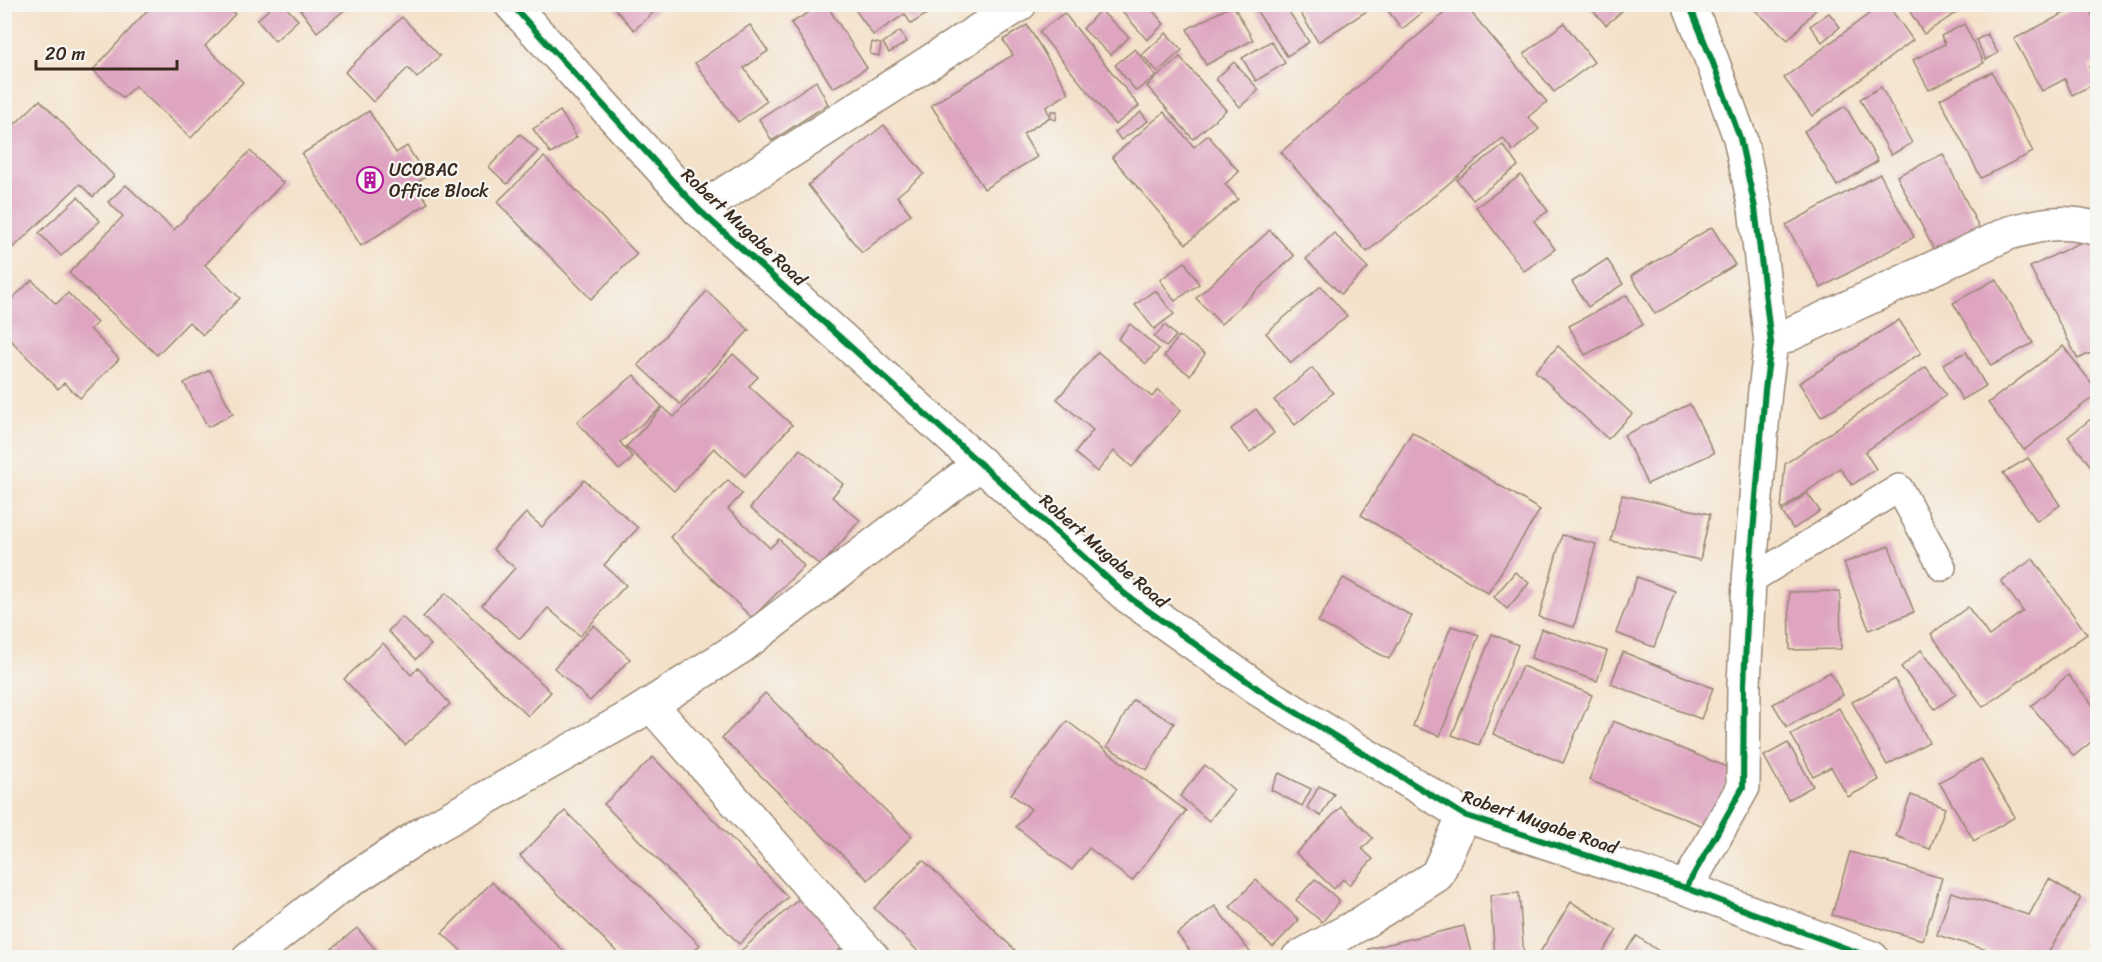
<svg xmlns="http://www.w3.org/2000/svg" width="2102" height="962" viewBox="0 0 2102 962" font-family="Sriracha,sans-serif">
<style>
.building{fill:#dea4c0}
.lines{fill:none;stroke-linecap:round;stroke-linejoin:round}
.service-casing{stroke:#988674;stroke-width:30}
.minor-casing{stroke:#988674;stroke-width:36}
.tertiary-casing{stroke:#988674;stroke-width:36}
.service{stroke:#fff;stroke-width:27}
.minor{stroke:#fff;stroke-width:33}
.tertiary{stroke:#fff;stroke-width:33}
.cycleway-casing{stroke:#f6f6f2;stroke-width:10}
.cycleway{stroke:#00873e;stroke-width:6}
.labels{text-anchor:middle;stroke-width:4.5;stroke-linejoin:round;paint-order:stroke}
.poi-label{font-size:18px;fill:#3b2a1e;stroke:#f6f6f2;text-anchor:start}
.street-label{font-size:18px;fill:#3b2a1e;stroke:#f6f6f2}
</style>
<rect width="100%" height="100%" fill="#f6f6f2"/>
<filter id="ink" filterUnits="userSpaceOnUse"><feTurbulence type="fractalNoise" baseFrequency=".0167" numOctaves="2"/><feDisplacementMap in="SourceGraphic" scale="12" xChannelSelector="R" yChannelSelector="G"/><feConvolveMatrix kernelMatrix="1 2 1 2 8 2 1 2 1" color-interpolation-filters="sRGB"/></filter>
<filter id="wash" filterUnits="userSpaceOnUse"><feTurbulence type="fractalNoise" baseFrequency=".008" numOctaves="4" result="noise"/><feDisplacementMap in="SourceGraphic" scale="24" xChannelSelector="R" yChannelSelector="G"/><feGaussianBlur stdDeviation="1.35" result="paint"/><feColorMatrix in="noise" values="0 0 0 0 0 0 0 0 0 0 0 0 0 0 0 0 0 1.4 0 .05"/><feComposite in="paint" operator="in"/></filter>
<g filter="url(#wash)">
<rect width="100%" height="100%" fill="#f4e1c9"/>
<g id="blocks">
<g class="building">
<path d="M153,4h71l11,10 -30,32 38,36 -52,56 -56,-52 -12,12 -30,-28z"/>
<path d="M275,4h8l15,16 -23,21 -18,-21z"/>
<path d="M296,4h56l-35,28z"/>
<path d="M620,4h43l-29,26 -19,-21z"/>
<path d="M823,4h3l41,64 -34,20 -42,-65z"/>
<path d="M1116,4h31l17,20 -17,16z"/>
<path d="M1252,4h32l25,38 -22,14z"/>
<path d="M1295,4h68l4,7 -49,31z"/>
<path d="M1383,4h50l-31,25z"/>
<path d="M1455,4h9l83,98 -19,15 11,12 -26,22 -10,-13 -136,114 -86,-100z"/>
<path d="M1587,4h43l-24,21z"/>
<path d="M1748,4h73l-33,36z"/>
<path d="M1882,4h5l26,36 -101,76 -28,-38z"/>
<path d="M1905,4h64l-45,30z"/>
<path d="M2082,4h5l10,22v36l-8,5 8,16 -25,12 -7,-16 -23,12 -28,-52z"/>
<path d="M852,5h89l-30,19 -6,-10 -32,21z"/>
<path d="M1233,5l20,35 -47,25 -19,-36z"/>
<path d="M1100,10l29,27 -18,18 -28,-26z"/>
<path d="M1064,13l75,93 -24,19 -76,-93z"/>
<path d="M1829,13l11,14 -18,15 -12,-16z"/>
<path d="M402,17l38,39 -23,22 -9,-10 -35,34 -28,-30z"/>
<path d="M1564,23l30,39 -40,30 -30,-38z"/>
<path d="M1964,24l20,39 -55,27 -16,-30 32,-16 -4,-8z"/>
<path d="M750,25l18,26 -24,17 23,33 -29,21 -43,-59z"/>
<path d="M1027,25l42,68 -23,14 4,10 1,-6h6l-1,9 -7,-2 1,-1 -27,17 14,23 -53,32 -53,-84 82,-50 -10,-15z"/>
<path d="M900,31l7,11 -18,11 -6,-10z"/>
<path d="M1166,33l16,17 -24,22 -16,-17z"/>
<path d="M1987,34l11,19 -12,7 -10,-20z"/>
<path d="M1271,41l14,22 -29,18 -14,-23z"/>
<path d="M872,42l9,2 -2,12 -9,-2z"/>
<path d="M1135,49l21,27 -20,15 -21,-26z"/>
<path d="M1180,57l46,53 -33,29 -46,-53z"/>
<path d="M1234,62l25,28 -19,17 -24,-28z"/>
<path d="M1992,72l41,80 -52,26 -41,-79z"/>
<path d="M816,81l12,23 -56,37 -13,-22z"/>
<path d="M1881,87l31,56 -21,12 -31,-56z"/>
<path d="M40,100l74,76 -21,21 -13,-13 -66,63 -10,-10v-123l11,10z"/>
<path d="M1845,106l33,55 -41,25 -33,-55z"/>
<path d="M369,111l27,42 11,-7 19,30 -11,8 13,19 -67,43 -59,-92z"/>
<path d="M560,111l17,26 -26,17 -18,-25z"/>
<path d="M1141,112l7,9 -27,19 -6,-8z"/>
<path d="M1164,112l30,35 14,-12 31,37 -14,12 13,15 -52,45 -74,-87z"/>
<path d="M884,125l40,49 -27,22 14,18 -49,39 -54,-68z"/>
<path d="M520,134l18,17 -31,33 -18,-17z"/>
<path d="M1503,145l15,21 -45,34 -16,-20z"/>
<path d="M250,151l33,32 -78,82 35,33 -37,37 -14,-13 -32,33 -88,-82 54,-57 -15,-14 18,-17 48,45z"/>
<path d="M1943,154l38,78 -45,22 -39,-78z"/>
<path d="M544,157l93,97 -46,45 -94,-97z"/>
<path d="M1880,174l34,63 -93,51 -35,-63z"/>
<path d="M1521,175l27,36 -14,10 21,28 -31,22 -48,-64z"/>
<path d="M78,197l22,24 -39,35 -22,-23z"/>
<path d="M1712,227l23,38 -80,49 -24,-38z"/>
<path d="M1270,230l24,26 -73,68 -25,-26z"/>
<path d="M1334,233l34,35 -27,26 -35,-35z"/>
<path d="M2091,237l6,14v99l-19,9 -48,-92z"/>
<path d="M1607,259l16,25 -35,23 -16,-25z"/>
<path d="M1185,262l14,22 -24,17 -15,-21z"/>
<path d="M1996,279l37,64 -42,23 -38,-63z"/>
<path d="M32,280l24,24 12,-11 29,30 -7,6 29,30 -39,39 -16,-15 -6,6 -54,-56v-27z"/>
<path d="M1321,286l26,30 -56,47 -25,-30z"/>
<path d="M1155,290l19,24 -20,15 -19,-24z"/>
<path d="M707,291l42,39 -69,74 -42,-39z"/>
<path d="M1627,295l16,30 -58,30 -16,-29z"/>
<path d="M1899,320l22,33 -100,64 -22,-34z"/>
<path d="M1130,324l29,25 -13,15 -28,-25z"/>
<path d="M1165,325l11,11 -10,11 -12,-10z"/>
<path d="M1179,336l26,18 -15,21 -26,-19z"/>
<path d="M1558,346l74,68 -24,25 -73,-68z"/>
<path d="M2063,346l34,44v4l-73,56 -36,-47z"/>
<path d="M1098,352l54,45 6,-7 23,20 -49,57 -18,-16 -17,21 -22,-19 18,-23 -36,-31z"/>
<path d="M1966,352l20,34 -24,14 -19,-36z"/>
<path d="M733,354l25,23 -9,9 43,39 -47,51 -31,-28 -40,43 -48,-44 37,-40 11,10z"/>
<path d="M1926,367l20,28 -81,57 11,17 -24,16 -12,-17 -59,42 4,-46z"/>
<path d="M1312,368l21,25 -38,32 -21,-25z"/>
<path d="M210,370l23,44 -25,13 -24,-44z"/>
<path d="M634,375l28,32 -42,35 13,16 -14,12 -42,-48z"/>
<path d="M1690,404l24,49 -67,31 -23,-49z"/>
<path d="M1256,409l18,24 -24,19 -19,-23z"/>
<path d="M2097,414v60l-29,-37z"/>
<path d="M1412,432l128,78 -52,83 -127,-78z"/>
<path d="M800,449l43,35 -11,13 28,23 -39,46 -71,-58z"/>
<path d="M2028,458l32,47 -23,16 -34,-48z"/>
<path d="M584,480l54,48 -34,37 22,20 -46,51 -32,-28 -28,31 -38,-34 33,-37 -22,-19 33,-36 16,14z"/>
<path d="M728,480l14,14 -14,15 42,39 9,-9 25,27 -52,52 -82,-81z"/>
<path d="M1807,493l13,18 -27,18 -11,-17z"/>
<path d="M1622,495l88,19 -10,46 -89,-19z"/>
<path d="M1562,535l34,9 -22,83 -35,-10z"/>
<path d="M1889,546l25,66 -45,18 -25,-67z"/>
<path d="M2033,559l54,75 -104,73 -52,-73 37,-27 21,29 34,-25 -22,-30z"/>
<path d="M1515,572l14,11 -22,26 -13,-12z"/>
<path d="M1637,577l38,14 -21,56 -38,-14z"/>
<path d="M1343,578l69,38 -23,43 -71,-37z"/>
<path d="M1840,591l1,58 -51,1 -1,-58z"/>
<path d="M446,593l105,99 -23,24 -105,-99z"/>
<path d="M402,617l29,28 -15,14 -28,-28z"/>
<path d="M594,625l36,34 -40,42 -36,-33z"/>
<path d="M1451,626l28,9 -39,101 -27,-10z"/>
<path d="M1541,629l66,22 -10,30 -66,-23z"/>
<path d="M1492,634l26,11 -39,100 -27,-10z"/>
<path d="M383,643l28,32 7,-7 32,36 -45,41 -61,-66z"/>
<path d="M1921,650l35,44 -21,15 -34,-42z"/>
<path d="M1623,652l90,36 -12,31 -90,-35z"/>
<path d="M1522,666l70,29 -29,68 -70,-29z"/>
<path d="M1830,672l13,23 -56,32 -14,-23z"/>
<path d="M2068,675l29,35v27l-23,19 -43,-50z"/>
<path d="M1895,679l34,63 -42,23 -35,-63z"/>
<path d="M765,693l147,143 -44,44 -146,-142z"/>
<path d="M1133,700l41,23 -27,47 -40,-23z"/>
<path d="M1839,708l40,72 -31,17 -17,-30 -18,9 -22,-42z"/>
<path d="M1067,721l119,90 -54,70 -43,-33 -17,22 -56,-43 15,-18 -20,-15z"/>
<path d="M1613,721l119,48 -24,59 -119,-48z"/>
<path d="M1788,743l25,43 -25,14 -24,-44z"/>
<path d="M653,757l135,140 -49,47 -135,-140z"/>
<path d="M1981,759l34,58 -41,24 -35,-59z"/>
<path d="M1205,765l29,25 -25,31 -29,-25z"/>
<path d="M1279,773l32,16 -9,17 -31,-16z"/>
<path d="M1319,786l15,8 -13,22 -14,-8z"/>
<path d="M1911,795l34,13 -15,41 -34,-13z"/>
<path d="M1341,807l32,31 -11,11 11,10 -24,26 -6,-6 -9,10 -38,-36z"/>
<path d="M565,811l135,134 -13,12h-65l-102,-101z"/>
<path d="M1850,852l92,26 -19,62 -91,-25z"/>
<path d="M923,860l99,97h-98l-50,-49z"/>
<path d="M1315,879l25,22 -18,21 -26,-22z"/>
<path d="M2049,879l32,19 -35,59h-36l-73,-22 14,-43 78,23z"/>
<path d="M1256,880l43,40 -26,27 -43,-40z"/>
<path d="M492,882l78,75h-102l-26,-24z"/>
<path d="M1519,893l5,64h-29l-5,-62z"/>
<path d="M802,896l44,48 -14,13h-98z"/>
<path d="M1571,902l46,28 -17,27h-63z"/>
<path d="M1215,906l35,46 -7,5h-48l-18,-23z"/>
<path d="M1464,926l8,31h-102l-2,-8z"/>
<path d="M357,928l25,29h-60z"/>
<path d="M1637,936l30,21h-46z"/>
</g>
</g>
</g>
<g filter="url(#ink)">
<use href="#blocks" fill-opacity="0" stroke="#988674" stroke-width="1.5"/>
<g class="lines">
<defs>
<path id="service" d="M1749,581l150,-93 43,79"/>
<g id="minor">
<path d="M699,210l321,-206"/>
<path d="M1771,343l238,-110c33,-9 55,-14 89,-4"/>
<path d="M651,705l222,253"/>
<path d="M1686,888l57,-101 1,-103 5,-103 16,-191 6,-47 -16,-135 -15,-70 -27,-75 -24,-59"/>
<path d="M249,958l85,-67 93,-60 207,-116 108,-69 239,-183"/>
<path d="M1298,958l62,-34 77,-49 27,-60"/>
</g>
<path id="tertiary" d="M511,4l188,206 427,385 135,96 203,124 222,73 186,70"/>
</defs>
<use href="#service" class="service-casing"/>
<use href="#minor" class="minor-casing"/>
<use href="#tertiary" class="tertiary-casing"/>
<use href="#service" class="service"/>
<use href="#minor" class="minor"/>
<use href="#tertiary" class="tertiary"/>
<defs>
<g id="cycleway">
<path d="M511,4l188,206 427,385 135,96 203,124 222,73 186,70"/>
<path d="M1686,888l57,-101 1,-103 5,-103 16,-191 6,-47 -16,-135 -15,-70 -27,-75 -24,-59"/>
</g>
</defs>
<use href="#cycleway" class="cycleway-casing"/>
<use href="#cycleway" class="cycleway"/>
</g>
</g>
<defs>
<symbol id="building-ring" viewBox="-11 -11 22 22"><circle r="9.5" fill="#f6f6f2" stroke="#b5179e" stroke-width="1.5"/><path d="M-4-6H4V6H1V3H-1V6H-4ZM-2.5-4.3h1.7v1.8h-1.7ZM.8-4.3h1.7v1.8H.8ZM-2.5-1h1.7V.8h-1.7ZM.8-1h1.7V.8H.8Z" fill="#b5179e"/></symbol>
</defs>
<g fill-rule="evenodd">
<use href="#building-ring" x="355" y="165" width="30" height="30"/>
</g>
<g class="labels">
<g class="poi-label">
<text x="389" y="176">UCOBAC<tspan x="389" dy="21">Office Block</tspan></text>
</g>
<g class="street-label">
<text transform="translate(744 227) rotate(43)" y="6">Robert Mugabe Road</text>
<text transform="translate(1104 551) rotate(41)" y="6">Robert Mugabe Road</text>
<text transform="translate(1540 822) rotate(19)" y="6">Robert Mugabe Road</text>
</g>
</g>
<rect width="2102" height="962" fill="none" stroke="#f6f6f2" stroke-width="24"/>
<path d="M36 60v9h141v-9" fill="none" stroke="#3b2a1e" stroke-width="3"/>
<text x="45" y="60" font-size="18" fill="#3b2a1e" stroke="#f6f6f2" stroke-width="4.5" paint-order="stroke">20 m</text>
</svg>
